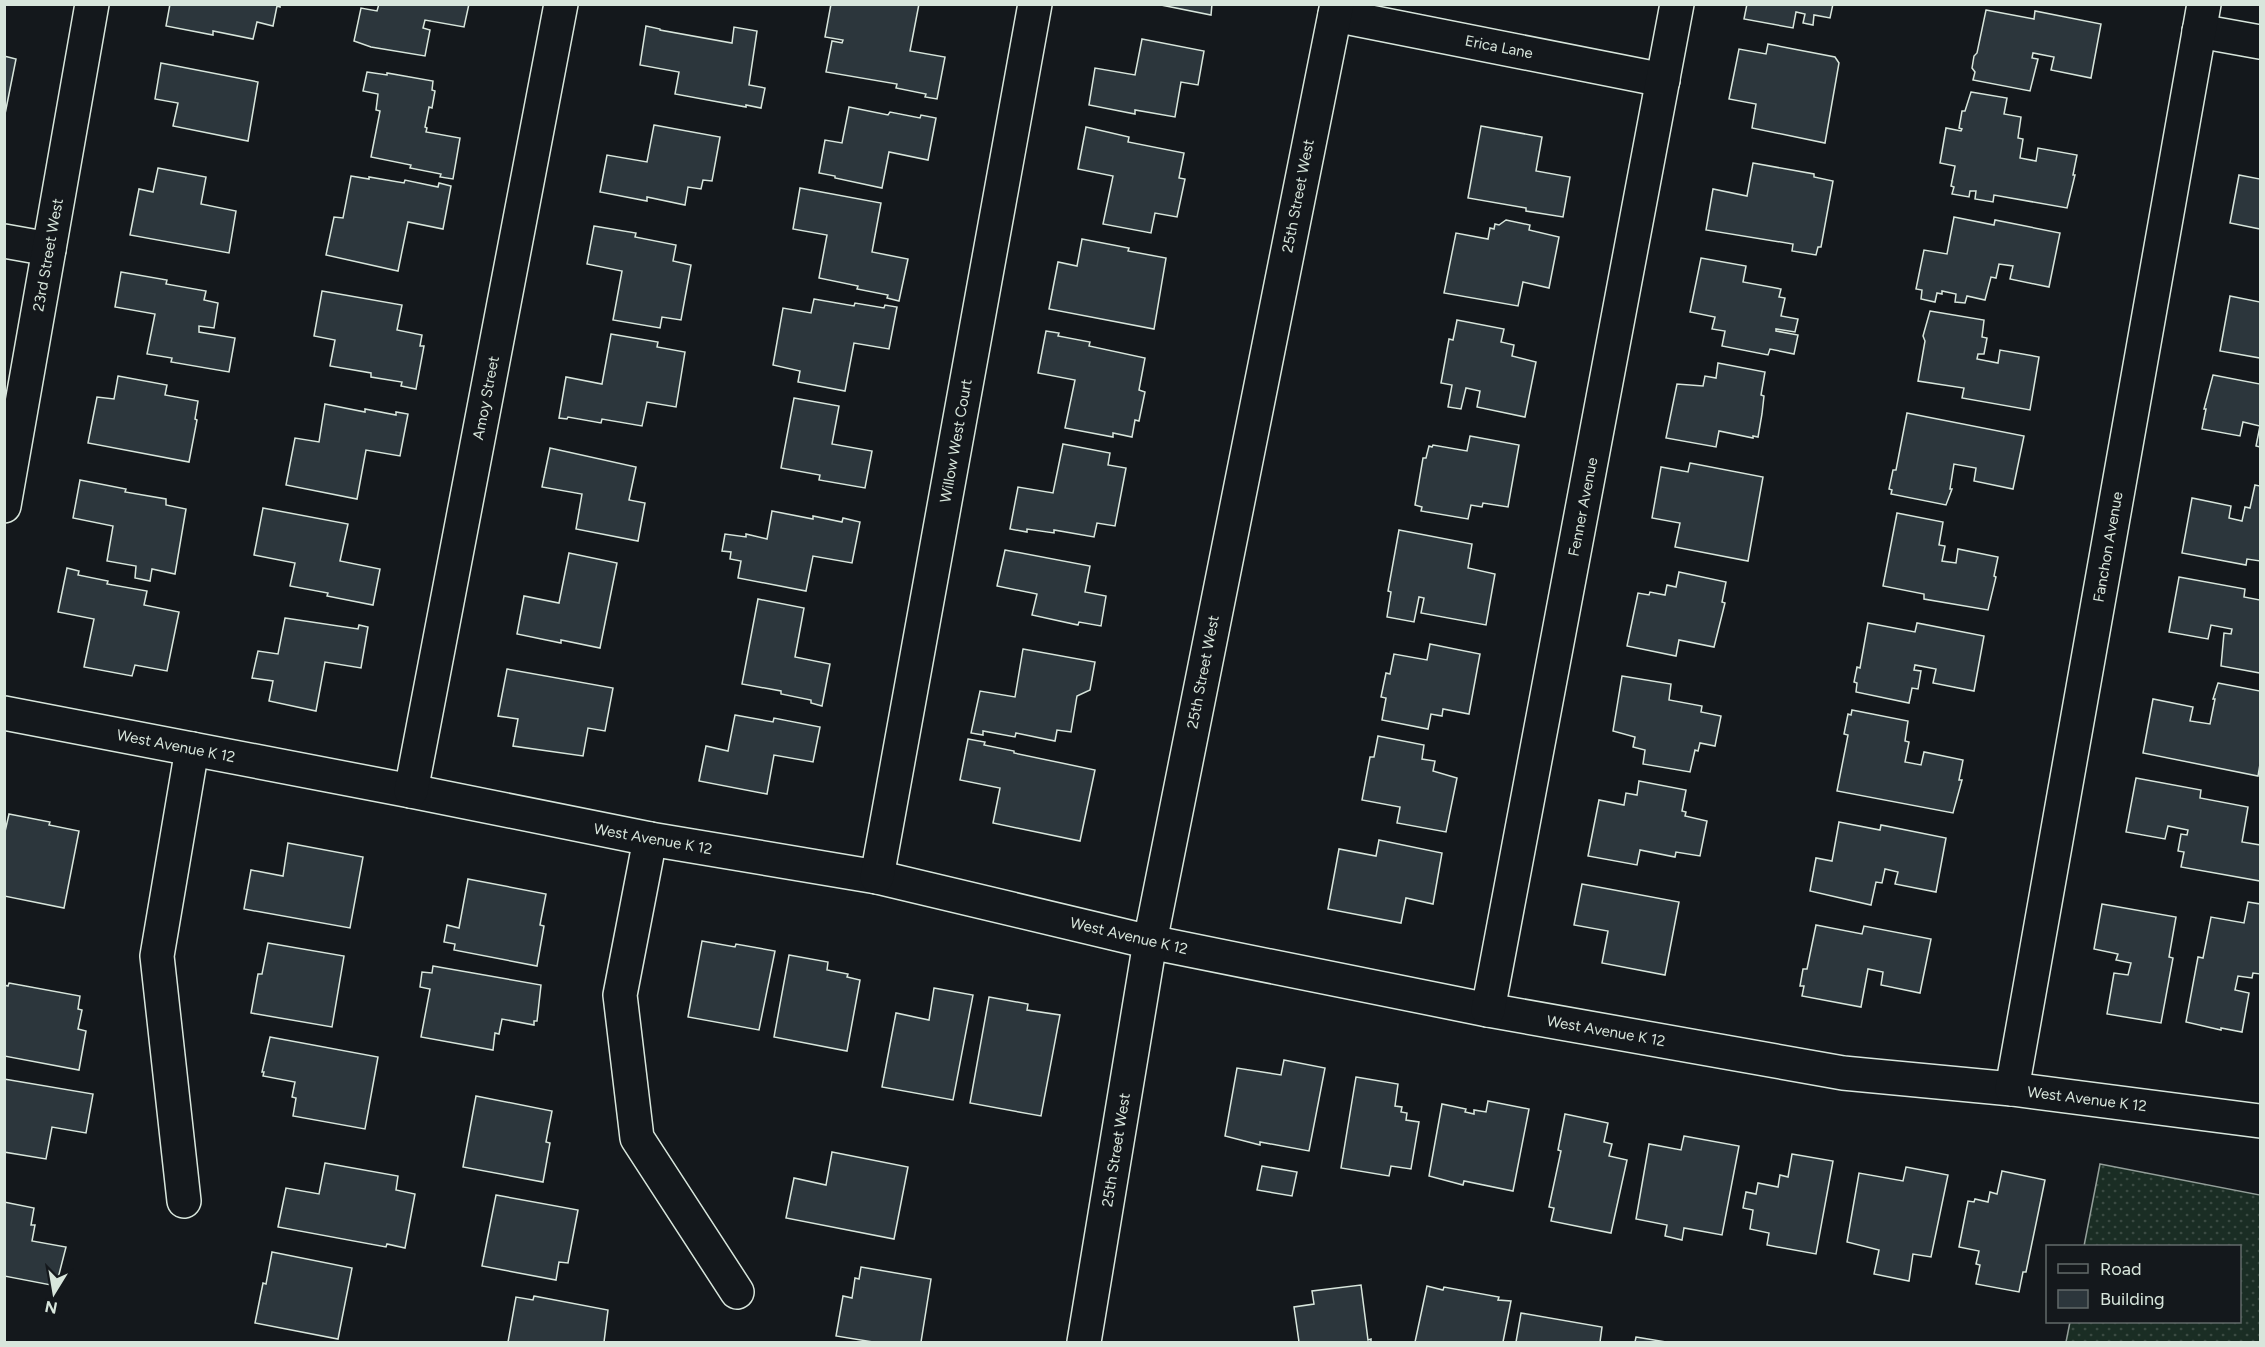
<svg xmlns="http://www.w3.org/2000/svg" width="2265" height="1347" viewBox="0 0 2265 1347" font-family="Figtree,sans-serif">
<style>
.grass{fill:url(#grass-dots);stroke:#939e99;stroke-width:1.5}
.building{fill:#2c363c;stroke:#d8e6dc;stroke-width:1.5}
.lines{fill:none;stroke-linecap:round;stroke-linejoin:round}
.street-casing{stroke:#d8e6dc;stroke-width:36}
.secondary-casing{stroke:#d8e6dc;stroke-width:36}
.street{stroke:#14181c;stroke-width:33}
.secondary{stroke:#14181c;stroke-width:33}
.labels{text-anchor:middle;stroke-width:4.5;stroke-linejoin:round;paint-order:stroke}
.street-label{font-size:15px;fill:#d8e6dc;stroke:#14181c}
</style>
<defs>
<pattern id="grass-dots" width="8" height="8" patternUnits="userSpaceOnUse" patternTransform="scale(1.5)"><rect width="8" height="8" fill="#1a2d24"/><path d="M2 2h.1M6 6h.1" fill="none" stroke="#3b4b43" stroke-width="1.8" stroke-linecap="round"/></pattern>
</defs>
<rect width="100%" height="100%" fill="#14181c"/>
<path class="grass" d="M2100,1164l160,31v147h-194l4,-20h170v-76h-156z"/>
<g class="building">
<path d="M170,4h110v3l-3,-1 -4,20 -16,-4 -4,17 -40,-8v4l-47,-9z"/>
<path d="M379,4h90l-5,23 -39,-7 -2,8 7,2 -5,26 -54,-9 -17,-6 7,-33 16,3z"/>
<path d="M831,4h88l-9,47 35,6 -8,42 -12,-2 1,-3 -30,-6 1,-4 -71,-12 6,-31 10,2 1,-3 -18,-3z"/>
<path d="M1156,4h56l-1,11z"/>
<path d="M1747,4h86l-3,14 -16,-3 -1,10 -10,-2 2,-9 -9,-2 -3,16 -49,-9z"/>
<path d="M1986,10l48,9 1,-8 66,13 -10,54 -40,-8 3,-13 -21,-4 -1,5 6,1 -8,32 -57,-11 2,-8 -3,-4 2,-12 3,-3z"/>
<path d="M646,26l14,3v1l72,13 2,-16 23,4 -8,54 16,3 -4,20 -15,-3v2l-71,-13 4,-22 -39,-7z"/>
<path d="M1142,39l62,12 -6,34 -17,-3 -6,35 -40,-7v4l-46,-9 6,-37 40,7z"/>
<path d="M1768,44l67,13 4,6 -14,80 -73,-15 4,-24 -27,-5 10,-50 27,5z"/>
<path d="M4,56l12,3 -12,60z"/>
<path d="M161,63l97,19 -10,59 -75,-15 5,-23 -23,-4z"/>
<path d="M367,72l20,3v-2l46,8 -1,9 3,1 -3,17 -3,-1 -4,20 2,1 -1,4 34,6 -7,41 -13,-2 1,-3 -31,-6 1,-3 -40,-8 9,-46 -4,-1 2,-16 -15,-3z"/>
<path d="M1971,92l36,6 -3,16 17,3 -3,21 5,1 -3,19 16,3 2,-13 39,7 -4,20h2l-8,33 -73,-13 -1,7 -18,-3 1,-8h-6l-1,6 -17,-3 2,-7 -3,-1 4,-20 -15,-3 6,-35 15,3 1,-2 -3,-1 3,-17h3z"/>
<path d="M849,107l39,8 2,-3 30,6 1,-3 15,3 -8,42 -39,-8 -7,36 -47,-10v-2l-16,-3 6,-33 17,3z"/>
<path d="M654,125l66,12 -8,44 -9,-1 -2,9 -13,-2 -3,18 -38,-8v4l-47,-9 7,-37 40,7z"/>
<path d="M1481,126l61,11 -6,34 34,6 -7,40 -37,-6v-3l-58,-10z"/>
<path d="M1086,127l43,10 -1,5 56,11 -5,25 6,1 -8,38 -22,-4 -4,20 -48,-9 10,-48 -35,-7z"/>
<path d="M1753,163l61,11v3l19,4 -12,66h-3l-2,8 -24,-4 1,-7 -87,-14 7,-41 34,7z"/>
<path d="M158,168l48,9 -5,27 35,7 -7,42 -99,-18 9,-46 14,3z"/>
<path d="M2239,175l21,4v50l-30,-6z"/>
<path d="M351,176l18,3v-2l35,6 1,-3 33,7 1,-4 12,3 -8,43 -35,-7 -10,49 -72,-16 8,-38 9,1z"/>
<path d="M800,188l81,15 -9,49 36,7 -9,42 -12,-3 1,-3 -31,-6 1,-3 -39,-8 8,-43 -34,-6z"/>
<path d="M1954,217l40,8 1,-5 65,13 -11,54 -39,-8 3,-13 -14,-2 -3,14 -5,-1 -6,23 -18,-4 -2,7 -10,-1 1,-8 -14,-3v3l-5,-1 -2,9 -14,-3 1,-9 -6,-1 8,-39 23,4z"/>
<path d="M1506,220l24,5 -1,5 30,7 -10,51 -26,-6 -5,24 -74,-13 12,-60 32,6 2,-11 4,1 1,-5 4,1z"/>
<path d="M594,226l42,7 -1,4 41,8 -3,16 18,4 -10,55 -19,-3 -2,11 -47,-8 9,-49 -35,-7z"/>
<path d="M1082,239l47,9 -1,3 38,7 -12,71 -105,-20 9,-47 19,4z"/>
<path d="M1701,258l45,8 -3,16 38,7 -2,8 6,1 -4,18 17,3 -3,13 -19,-3v2l22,4 -4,19 -24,-5 -2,6 -46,-9 3,-15 -13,-2 3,-12 -25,-5z"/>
<path d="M121,272l46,8 -1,4 40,7 -2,9 14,3 -4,25 -15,-2v6l36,6 -6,34 -58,-10 1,-4 -25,-4 8,-40 -40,-7z"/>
<path d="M322,291l80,14 -5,25 25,5 -2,11h4l-8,43 -15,-3 1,-4 -31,-5v-4l-41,-7 5,-26 -21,-4z"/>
<path d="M2230,296l30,6v56l-40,-7z"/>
<path d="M814,299l40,7 1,-3 29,5 1,-3 12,2 -8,42 -35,-6 -9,48 -47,-9 2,-11 -27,-6 10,-57 28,5z"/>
<path d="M1930,311l54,9 -2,17 5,1 -3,16h-6l-1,5 21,4 2,-13 39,7 -9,53 -68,-12 2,-10 -46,-7 7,-40 -2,-5z"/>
<path d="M1457,320l47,9 -3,13 13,3 -2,11 24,6 -11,55 -48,-10 3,-16 -14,-3 -5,21 -13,-2 4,-22 -11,-2 8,-44 4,1z"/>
<path d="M1046,331l13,2 -1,3 32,6 -1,4 56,12 -6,32 6,2 -6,29 -4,-1 -3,17 -19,-4v4l-48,-9 10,-48 -37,-7z"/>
<path d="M611,334l47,8 -1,5 28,5 -9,55 -29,-5 -5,24 -40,-7 -1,4 -33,-6 -1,2 -8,-1 7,-41 36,7z"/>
<path d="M1718,363l47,9 -4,23 3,1 -2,18 -4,23 -5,-1v2l-34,-7 -3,16 -50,-9 11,-54 26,2 2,-10 11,2z"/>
<path d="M2213,375l47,9v63l-4,-1 4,-20 -17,-4 -3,14 -38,-7 4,-20h-2z"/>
<path d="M118,376l49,9 -2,10 33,6 -3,18 2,1 -8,42 -101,-19 9,-46 17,2z"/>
<path d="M794,398l45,8 -7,38 40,7 -7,37 -46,-8 1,-5 -39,-7z"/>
<path d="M325,404l40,8v-3l31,6v-3l12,2 -8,42 -34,-6 -9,49 -71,-14 9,-47 24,4z"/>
<path d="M1907,413l117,23 -11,53 -39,-8 2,-13 -22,-4 -4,25h2l-6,16 -55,-11 1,-4 -3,-1 4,-19h3z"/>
<path d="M1470,436l49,9 -11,62 -25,-4 -1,4 -11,-2 -3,14 -47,-8 1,-4 -7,-2 8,-47h3l3,-12 3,1 1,-2 34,6z"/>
<path d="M1063,444l47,9 -2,12 18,3 -11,58 -18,-3 -3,14 -40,-7v3l-27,-4v3l-17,-3 8,-42 35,6z"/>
<path d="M550,448l86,19 -7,33 16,3 -7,38 -62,-12 6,-35 -40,-7z"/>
<path d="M1690,463l73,14 -15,84 -73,-14 5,-24 -28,-5 9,-51 27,5z"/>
<path d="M80,480l46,9 -1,3 41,7v6l20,4 -11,65 -23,-5 -2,12 -15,-3 1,-12 -29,-5 6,-35 -40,-8z"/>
<path d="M2255,485l5,1v75l-13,-2 -1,6 -64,-12 10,-55 39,8 -2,12 13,3 3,-14 5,1z"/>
<path d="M263,508l85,16 -8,37 40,8 -7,36 -46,-9 1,-3 -38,-7 5,-23 -41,-8z"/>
<path d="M772,511l41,8v-3l29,6 1,-4 17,4 -8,41 -39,-7 -7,35 -68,-13 3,-17 -11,-2 1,-7 -9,-1 3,-17 21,3v-3l21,5z"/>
<path d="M1897,513l46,9 -4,23 6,1 -3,15 14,2 2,-14 40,8 -4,19 2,1 -8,33 -64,-11v-5l-41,-8z"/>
<path d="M1399,530l73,14 -4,24 27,6 -9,51 -65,-12 3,-15 -5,-1 -5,25 -27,-5 4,-25 -3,-1z"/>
<path d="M1005,550l85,16 -5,26 21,4 -5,30 -22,-4 -1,3 -46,-10 5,-21 -40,-8z"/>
<path d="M569,553l48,10 -17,85 -39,-8v3l-44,-9 7,-38 35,7z"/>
<path d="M67,568l12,3 -1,4 30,6 -1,3 40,7 -3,14 35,7 -12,59 -32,-6 -3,11 -48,-9 10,-48 -36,-7z"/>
<path d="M1679,572l47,10 -4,20 3,1 -11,44 -35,-7 -3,16 -49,-10 11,-53 11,2 1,-3 15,3 2,-10 9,2z"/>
<path d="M2179,577l66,12 -1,8 16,3v73l-39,-7 3,-33 7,1 1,-5 -21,-4 -3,14 -39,-7z"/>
<path d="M758,599l46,9 -9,49 35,7 -8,42 -11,-3v-3l-30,-6v-3l-39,-7z"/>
<path d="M285,618l73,11 1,-4 9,2 -7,41 -36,-6 -9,49 -47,-10 4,-20 -21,-3 6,-27 20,3z"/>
<path d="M1868,623l47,9 2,-9 67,13 -10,55 -41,-8 3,-14 -21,-4 -1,5 7,1 -3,18 -6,-1 -3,15 -53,-11 1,-9 -3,-1 3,-15 3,1z"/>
<path d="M1430,644l50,10 -11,60 -26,-5 -1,7 -11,-2 -3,15 -46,-9 4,-22 -5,-1 5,-24 4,1 4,-20 33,6z"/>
<path d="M1023,649l72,13 -5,28 -13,6 -6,36 -14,-2 -2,11 -39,-8 -1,4 -32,-6v4l-12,-2 9,-42 35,6z"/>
<path d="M507,669l106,19 -8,43 -17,-3 -5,28 -70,-10 5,-27 -20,-3z"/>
<path d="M1622,676l49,8 -2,16 33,6 -1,6 20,4 -6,30 -15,-3 -2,8 -3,-1 -5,22 -47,-8 2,-14 -12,-3 2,-10 -22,-6z"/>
<path d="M2218,683l42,8v73l-2,12 -115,-23 10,-54 40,8 -3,14 20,3 5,-25h-2z"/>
<path d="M1852,710l56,11 -3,20 4,1 -4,20 16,3 3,-13 39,8 -4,20h3l-9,33 -116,-22 11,-56 -4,-1 4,-20 3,1z"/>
<path d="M735,715l38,7 1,-4 46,9 -7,35 -39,-7 -7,39 -68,-13 7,-35 22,5z"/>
<path d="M1378,736l46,9 -2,14 13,2 -2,10 24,7 -11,54 -49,-9 3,-16 -38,-7 8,-43h4z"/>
<path d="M968,739l17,3 -1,3 30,6v2l81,17 -15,71 -87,-18 7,-35 -40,-8z"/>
<path d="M2136,778l65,12 -1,8 48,9 -6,35 18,3v36l-79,-14 3,-15 -6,-1 3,-17 6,1 1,-5 -20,-4 -3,13 -39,-7z"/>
<path d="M1639,781l47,9 -4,21 4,1 -1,4 22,5 -7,35 -24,-4 -1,5 -35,-7 -3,15 -49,-9 11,-56 25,5 2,-12 11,2z"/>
<path d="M9,814l41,8 -1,3 30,6 -15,77 -60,-12v-60z"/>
<path d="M1839,822l41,8 1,-5 65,13 -10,54 -41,-8 3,-12 -13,-3 -3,14 -6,-1 -5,23 -61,-14 6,-33 16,3z"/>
<path d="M1379,840l63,13 -9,51 -27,-6 -5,25 -73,-14 11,-60 37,7z"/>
<path d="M288,843l75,14 -13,71 -106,-19 7,-39 32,6z"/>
<path d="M468,879l78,15 -6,31 4,1 -7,40 -83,-16 1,-6 -11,-2 3,-17 12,3z"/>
<path d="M1582,884l97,18 -14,73 -63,-12 6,-32 -34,-6z"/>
<path d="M2248,902l12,2v70l-7,-1 -1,5 -14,-2 -3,14 14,3 -7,39 -21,-4v2l-35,-8 12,-65 5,1 8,-41 33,6z"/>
<path d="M2102,904l74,13 -7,40 4,1 -12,65 -54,-9 7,-41 14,2 3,-12 -15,-3 2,-6 -24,-5z"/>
<path d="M1816,925l46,9 2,-8 67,13 -11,54 -39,-8 2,-13 -15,-3 -7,38 -59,-11 2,-10h-4l3,-17h4z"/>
<path d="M702,941l33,6 1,-3 39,7 -16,79 -71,-13z"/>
<path d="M268,943l76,13 -12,71 -81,-14 7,-39h4z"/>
<path d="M789,955l39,7 -1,8 21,4 -1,3 13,3 -13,71 -73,-14z"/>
<path d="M433,966l108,19 -4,36h-3v4l-32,-6 -3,15 -4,-1 -2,17 -72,-13 9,-48 -10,-2 2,-15 10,1z"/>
<path d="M9,983l71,13 -2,13 4,1 -4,19 8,2 -7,39 -75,-14v-71l4,1z"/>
<path d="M934,988l39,7 -20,105 -71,-13 14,-74 33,7z"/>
<path d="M989,997l39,7 -1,6 33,5 -19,101 -71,-13z"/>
<path d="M270,1037l108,20 -13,72 -72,-13 3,-18 -4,-1 3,-15 -32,-6 1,-4h-2z"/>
<path d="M1284,1060l41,8 -16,83 -49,-9v3l-35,-9 12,-68 44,7z"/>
<path d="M1356,1077l42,7 -3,22 7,1 -1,5 6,1 -1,7 13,2 -8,47 -20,-3 -2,10 -48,-8z"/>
<path d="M4,1079l89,15 -7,39 -34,-6 -6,32 -42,-7z"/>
<path d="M476,1096l76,15 -6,31 4,1 -7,39 -80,-15z"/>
<path d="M1488,1101l41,8 -16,82 -49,-10 -1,4 -34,-9 13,-72 24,5 -1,3 9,2v-4l12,2z"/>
<path d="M1565,1114l43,9 -4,19 8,2 -3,12 18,4 -16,73 -60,-12 3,-13 -5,-1 12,-56 -3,-1z"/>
<path d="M1684,1136l55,10 -17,89 -38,-7 -2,12 -17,-4 2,-11 -31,-6 13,-75 32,6z"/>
<path d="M832,1152l76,15 -14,72 -108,-21 8,-40 32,7z"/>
<path d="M1792,1154l41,7 -17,93 -49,-9 2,-12 -19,-4 3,-19 -10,-2 3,-16 10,2 2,-11 20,4 2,-12 8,2z"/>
<path d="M325,1163l73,13 -2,14 19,4 -10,54 -18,-4 -1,3 -108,-20 8,-39 33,6z"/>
<path d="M1262,1166l35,6 -5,24 -35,-6z"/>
<path d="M1906,1167l42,8 -17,82 -18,-3 -4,27 -35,-7 5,-24 -32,-8 12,-69 44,8z"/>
<path d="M2002,1171l43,9 -19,92h-3l-4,20 -43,-8 4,-19 -4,-1 3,-13 -20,-4 9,-46 6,1 1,-3 13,3 2,-10 7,2z"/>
<path d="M496,1195l82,15 -10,53 -9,-1 -3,18 -74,-14z"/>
<path d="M4,1202l30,6 -3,17h4l-3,16 34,6 -10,39 -52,-10z"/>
<path d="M272,1252l80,16 -14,71 -83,-16 8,-40 3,1z"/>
<path d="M861,1267l70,12 -10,63h-48l-37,-6 7,-40 9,2 3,-20 4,1z"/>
<path d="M1361,1285l7,55 3,-1v3h-72l-5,-35 20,-3 -2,-13z"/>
<path d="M1427,1286l16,4 1,-3 55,10 -1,3 13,1 -8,41h-88z"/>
<path d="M534,1296l74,14 -4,32h-96l8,-45 17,3z"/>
<path d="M1521,1313l81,14 -2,15h-84z"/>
<path d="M1636,1337l30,5h-31z"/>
</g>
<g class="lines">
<defs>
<g id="street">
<path d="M1335,15l328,65"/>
<path d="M2199,31l61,11"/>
<path d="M4,241l45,8"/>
<path d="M4,506l88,-502"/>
<path d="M4,713l407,78 239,48 227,38 273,65 338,68 355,63 169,16 248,32"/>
<path d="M411,791l150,-787"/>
<path d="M650,839l-30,156 17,143 100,154"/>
<path d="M877,877l158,-873"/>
<path d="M1488,1010l189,-1006"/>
<path d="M2012,1089l192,-1085"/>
<path d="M184,1201l-27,-245 35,-207"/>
</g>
<path id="secondary" d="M1084,1342l66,-400 187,-938"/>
</defs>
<use href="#street" class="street-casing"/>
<use href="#secondary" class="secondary-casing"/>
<use href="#street" class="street"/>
<use href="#secondary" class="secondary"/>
</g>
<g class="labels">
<g class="street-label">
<text transform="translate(1499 47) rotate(11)" y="5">Erica Lane</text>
<text transform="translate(1298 196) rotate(-79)" y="5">25th Street West</text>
<text transform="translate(48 255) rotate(-80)" y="5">23rd Street West</text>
<text transform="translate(486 398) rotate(-79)" y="5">Amoy Street</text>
<text transform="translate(956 441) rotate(-80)" y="5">Willow West Court</text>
<text transform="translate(1583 507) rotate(-79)" y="5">Fenner Avenue</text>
<text transform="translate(2108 547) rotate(-80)" y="5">Fanchon Avenue</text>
<text transform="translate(1203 672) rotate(-79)" y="5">25th Street West</text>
<text transform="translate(176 746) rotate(11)" y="5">West Avenue K 12</text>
<text transform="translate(653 839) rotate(10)" y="5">West Avenue K 12</text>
<text transform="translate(1129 936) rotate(13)" y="5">West Avenue K 12</text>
<text transform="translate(1606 1031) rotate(10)" y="5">West Avenue K 12</text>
<text transform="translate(2087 1099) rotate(7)" y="5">West Avenue K 12</text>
<text transform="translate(1116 1150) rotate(-81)" y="5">25th Street West</text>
</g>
</g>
<rect width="2265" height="1347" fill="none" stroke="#d8e6dc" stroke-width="12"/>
<rect x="2046" y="1245" width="195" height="78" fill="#14181c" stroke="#626a69" stroke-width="1.5"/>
<rect x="2058" y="1264" width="30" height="9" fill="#14181c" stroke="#626a69" stroke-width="1.5"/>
<text x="2100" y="1275" font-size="18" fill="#d8e6dc">Road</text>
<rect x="2058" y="1290" width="30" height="18" fill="#2c363c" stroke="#626a69" stroke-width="1.5"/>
<text x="2100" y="1305" font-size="18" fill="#d8e6dc">Building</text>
<g transform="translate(54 1293) rotate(191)" stroke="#14181c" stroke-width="4.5" paint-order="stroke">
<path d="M0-4.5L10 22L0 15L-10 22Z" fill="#d8e6dc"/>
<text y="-9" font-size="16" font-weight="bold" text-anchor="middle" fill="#d8e6dc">N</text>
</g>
</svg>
